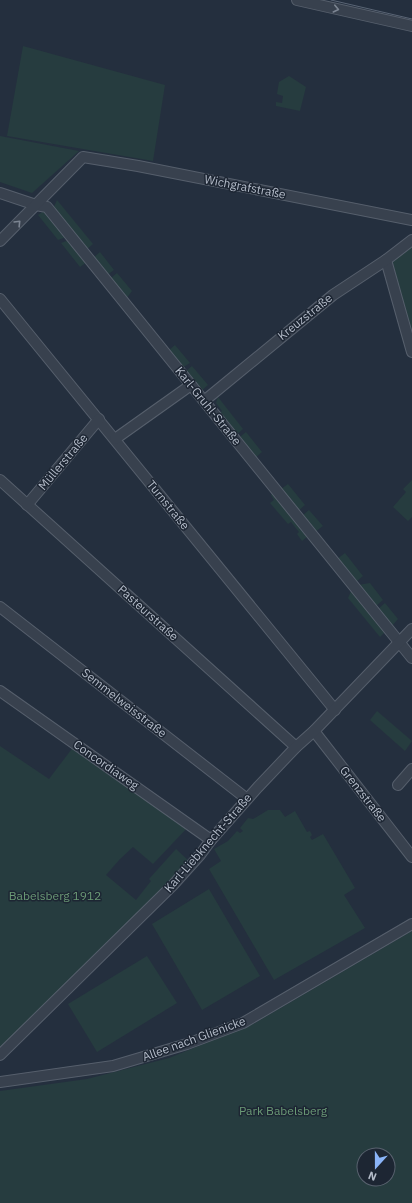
<svg xmlns="http://www.w3.org/2000/svg" width="412" height="1203" viewBox="0 0 412 1203" font-family="'IBM Plex Sans',sans-serif">
<style>
.green{fill:#263c3f;fill-rule:evenodd}
.lines{fill:none;stroke-linecap:round;stroke-linejoin:round}
.minor-casing{stroke:#565f6c;stroke-width:12}
.minor{stroke:#38414e;stroke-width:10}
.tram{stroke:#5a6575;stroke-width:1}
.oneway{stroke:#7c8592}
.labels{text-anchor:middle;stroke-width:3;stroke-linejoin:round;paint-order:stroke}
.street-label{font-size:12px;fill:#b4bcc9;stroke:#1d2633}
.park-label{font-size:12px;fill:#6b9a76;stroke:#1d2633}
</style>
<rect width="100%" height="100%" fill="#242f3e"/>
<g class="green">
<path d="M23,46l142,39 -12,76 -146,-25z"/>
<path d="M289,76l17,11 -6,24 -24,-5v-4l6,1 1,-7 -6,-2 2,-12z"/>
<path d="M0,136l79,15 -47,42 -32,-11z"/>
<path d="M57,200l36,44 -7,6 -33,-41z"/>
<path d="M42,212l5,1 19,24 -8,3 -20,-25z"/>
<path d="M69,240l18,22 -7,5 -19,-24z"/>
<path d="M412,245v88l-20,-73z"/>
<path d="M100,252l14,18 -7,5 -14,-17z"/>
<path d="M117,273l15,18 -6,8 -16,-20z"/>
<path d="M175,345l15,18 -8,5 -14,-17z"/>
<path d="M192,366l16,19 -7,6 -16,-19z"/>
<path d="M218,397l25,32 -7,6 -17,-21 3,-3 -6,-8z"/>
<path d="M246,432l16,20 -7,6 -15,-19 1,-3z"/>
<path d="M412,480v37l-4,4 -15,-14 13,-15 -3,-3z"/>
<path d="M288,484l17,21 -7,6 -17,-22z"/>
<path d="M273,493l35,43 -6,5 -5,-7 2,-2 -8,-10 -3,2 -18,-21 4,-3 -3,-5z"/>
<path d="M309,510l14,16 -8,6 -13,-16z"/>
<path d="M345,553l18,23 -7,6 -19,-23z"/>
<path d="M370,583l13,17 -7,6 -18,-21z"/>
<path d="M352,589l34,42 -6,6 -32,-39z"/>
<path d="M385,603l13,16 -6,7 -14,-17z"/>
<path d="M377,711l35,30 -7,10 -35,-31z"/>
<path d="M0,746l49,33 25,-33 115,80 -36,38 -20,-17 -13,12 -14,16 30,25 15,-19 -2,-2 27,-30 15,14 -191,188z"/>
<path d="M268,810h12l5,7 10,-6 12,21 3,-1 2,4 -2,2 2,3 11,-6 32,54 -11,7 21,33 -91,52 -65,-111 12,-8 -7,-12 14,-8 9,-10 3,2 3,-2 -3,-3 8,-10 5,1z"/>
<path d="M209,889l51,87 -58,34 -50,-86z"/>
<path d="M412,931v272h-412v-112l87,-12 82,-21 86,-35zM364,1155h24v24h-24z"/>
<path d="M147,956l30,47 -80,49 -29,-48z"/>
</g>
<g class="lines">
<defs>
<g id="minor">
<path d="M297,0l115,26"/>
<path d="M0,193l36,12 11,2 365,451"/>
<path d="M0,241l83,-84 55,9 274,54"/>
<path d="M386,260l26,92"/>
<path d="M0,299l335,411"/>
<path d="M204,401l129,-106 53,-35 26,-20"/>
<path d="M115,439l76,-54"/>
<path d="M0,480l296,267"/>
<path d="M27,505l72,-86"/>
<path d="M0,607l247,192"/>
<path d="M0,691l211,149"/>
<path d="M314,731l98,126"/>
<path d="M398,785l14,-16"/>
<path d="M0,1055l173,-170 27,-30 11,-15 47,-53 38,-40 18,-16 98,-102"/>
<path d="M0,1082l113,-16 74,-22 56,-21 169,-99"/>
</g>
</defs>
<use href="#minor" class="minor-casing"/>
<use href="#minor" class="minor"/>
<path class="tram" d="M331,0l81,19"/>
</g>
<defs><path id="oneway-chevron" d="M-2-3.5L2.5 0L-2 3.5" fill="none" stroke-width="1.6" stroke-linecap="round" stroke-linejoin="round"/></defs>
<g class="oneway">
<use href="#oneway-chevron" transform="translate(336 9) rotate(13)"/>
<use href="#oneway-chevron" transform="translate(18 223) rotate(-46)"/>
</g>
<g class="labels">
<g class="street-label">
<text transform="translate(245 187) rotate(11)" y="4">Wichgrafstraße</text>
<text transform="translate(305 317) rotate(-39)" y="4">Kreuzstraße</text>
<text transform="translate(208 406) rotate(51)" y="4">Karl-Gruhl-Straße</text>
<text transform="translate(63 462) rotate(-50)" y="4">Müllerstraße</text>
<text transform="translate(168 505) rotate(51)" y="4">Turnstraße</text>
<text transform="translate(148 613) rotate(42)" y="4">Pasteurstraße</text>
<text transform="translate(124 703) rotate(38)" y="4">Semmelweisstraße</text>
<text transform="translate(106 765) rotate(35)" y="4">Concordiaweg</text>
<text transform="translate(363 794) rotate(52)" y="4">Grenzstraße</text>
<text transform="translate(208 843) rotate(-49)" y="4">Karl-Liebknecht-Straße</text>
<text transform="translate(194 1039) rotate(-20)" y="4">Allee nach Glienicke</text>
</g>
<g class="park-label">
<text x="55" y="900">Babelsberg 1912</text>
<text x="283" y="1115">Park Babelsberg</text>
</g>
</g>
<g transform="translate(376 1167) rotate(201)"><circle r="19" fill="#1d2633" stroke="#59626f"/>
<path d="M0-3L7 15L0 10L-7 15Z" fill="#8ab4f8"/>
<text y="-6" font-size="11" font-weight="bold" text-anchor="middle" fill="#b4bcc9">N</text>
</g>
</svg>
